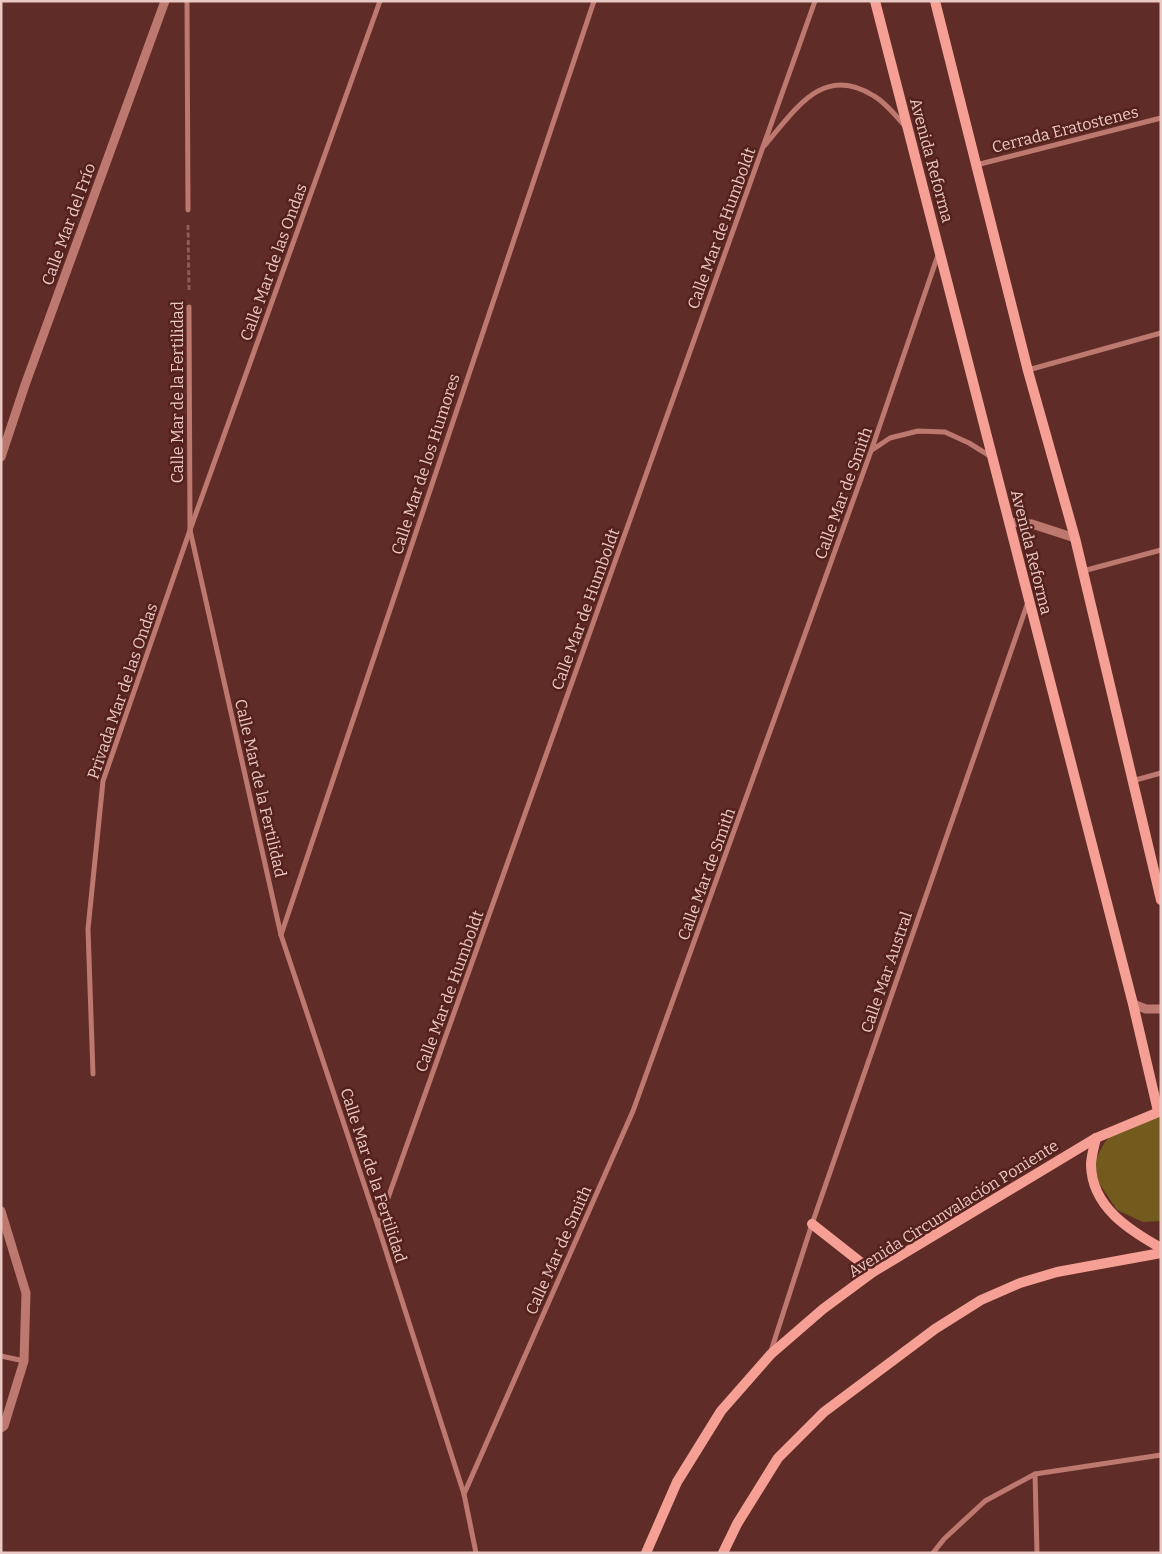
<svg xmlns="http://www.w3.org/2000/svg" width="1162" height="1554" viewBox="0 0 1162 1554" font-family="Bitter,serif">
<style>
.grass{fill:#735b1e}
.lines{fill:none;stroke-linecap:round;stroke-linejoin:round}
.path{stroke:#8d5e59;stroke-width:3;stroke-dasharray:5 2.5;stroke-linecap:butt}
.minor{stroke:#bd7970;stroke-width:5}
.tertiary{stroke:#bd7970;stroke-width:9}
.secondary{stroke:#f6a095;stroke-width:10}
.labels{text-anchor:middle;stroke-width:5;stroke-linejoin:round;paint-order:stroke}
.street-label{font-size:16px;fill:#eac8c3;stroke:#54211d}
</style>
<rect width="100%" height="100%" fill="#602c27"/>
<path class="grass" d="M1161,1116v105l-18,1 -26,-12 -18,-27 -5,-21 11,-20 12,-15z"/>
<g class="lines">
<path class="path" d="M188,225l1,66"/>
<g class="minor">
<path d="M187,1l1,209"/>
<path d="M765,145c30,-35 58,-82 109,-49 12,7 22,20 31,30"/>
<path d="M976,165l185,-47"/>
<path d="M189,307l1,223 91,405 97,291 86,268 12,59"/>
<path d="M1028,370l133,-37"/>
<path d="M872,450l18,-12 28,-7 27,1 24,11 21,13"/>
<path d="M1083,571l78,-21"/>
<path d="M1132,781l29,-8"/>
<path d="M281,935l313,-934"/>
<path d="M93,1074l-5,-145 15,-148 87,-251 190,-529"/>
<path d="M378,1226l437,-1225"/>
<path d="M771,1351l41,-127 216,-622"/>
<path d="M1,1356l23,5"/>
<path d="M1035,1474l2,79"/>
<path d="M464,1494l169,-383 238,-660 67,-196"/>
<path d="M933,1553l11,-14 41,-38 50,-27 126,-19"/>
</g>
<g class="tertiary">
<path d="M1,457l24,-72 140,-384"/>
<path d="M1009,522l23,2 43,14"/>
<path d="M1133,1004l13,5h15"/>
<path d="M1,1211l25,82 -2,68 -20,65 -3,2"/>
</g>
<g class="secondary">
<path d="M875,1l258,1003 25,107"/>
<path d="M935,1l93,370 47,167 86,362"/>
<path d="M1096,1138c-2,9 -5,19 -5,27 1,42 38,65 70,83"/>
<path d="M812,1224l61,48"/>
<path d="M646,1553l31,-71 44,-71 50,-57 52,-45 50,-37 223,-134 65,-27"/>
<path d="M723,1553l14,-29 41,-66 46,-46 111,-83 46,-29 39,-17 37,-11 104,-19"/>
</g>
</g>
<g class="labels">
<g class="street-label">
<text transform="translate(1065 129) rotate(-14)" y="6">Cerrada Eratostenes</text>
<text transform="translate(932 160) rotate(75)" y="6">Avenida Reforma</text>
<text transform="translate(68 224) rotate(-70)" y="6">Calle Mar del Frío</text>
<text transform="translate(721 228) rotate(-70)" y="6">Calle Mar de Humboldt</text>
<text transform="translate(273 262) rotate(-70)" y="6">Calle Mar de las Ondas</text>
<text transform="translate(177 392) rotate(-90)" y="6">Calle Mar de la Fertilidad</text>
<text transform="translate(425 464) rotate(-72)" y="6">Calle Mar de los Humores</text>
<text transform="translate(843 493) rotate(-70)" y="6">Calle Mar de Smith</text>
<text transform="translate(1032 552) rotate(76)" y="6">Avenida Reforma</text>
<text transform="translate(585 609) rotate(-70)" y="6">Calle Mar de Humboldt</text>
<text transform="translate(122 691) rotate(-71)" y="6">Privada Mar de las Ondas</text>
<text transform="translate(261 788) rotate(77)" y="6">Calle Mar de la Fertilidad</text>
<text transform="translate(706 874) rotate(-70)" y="6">Calle Mar de Smith</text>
<text transform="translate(886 972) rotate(-71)" y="6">Calle Mar Austral</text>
<text transform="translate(449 991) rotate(-70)" y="6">Calle Mar de Humboldt</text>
<text transform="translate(374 1175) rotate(72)" y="6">Calle Mar de la Fertilidad</text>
<text transform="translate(953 1208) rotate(-32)" y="6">Avenida Circunvalación Poniente</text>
<text transform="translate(558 1250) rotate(-66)" y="6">Calle Mar de Smith</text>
</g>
</g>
<rect width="1162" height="1554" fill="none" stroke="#eac8c3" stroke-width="5"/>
</svg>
